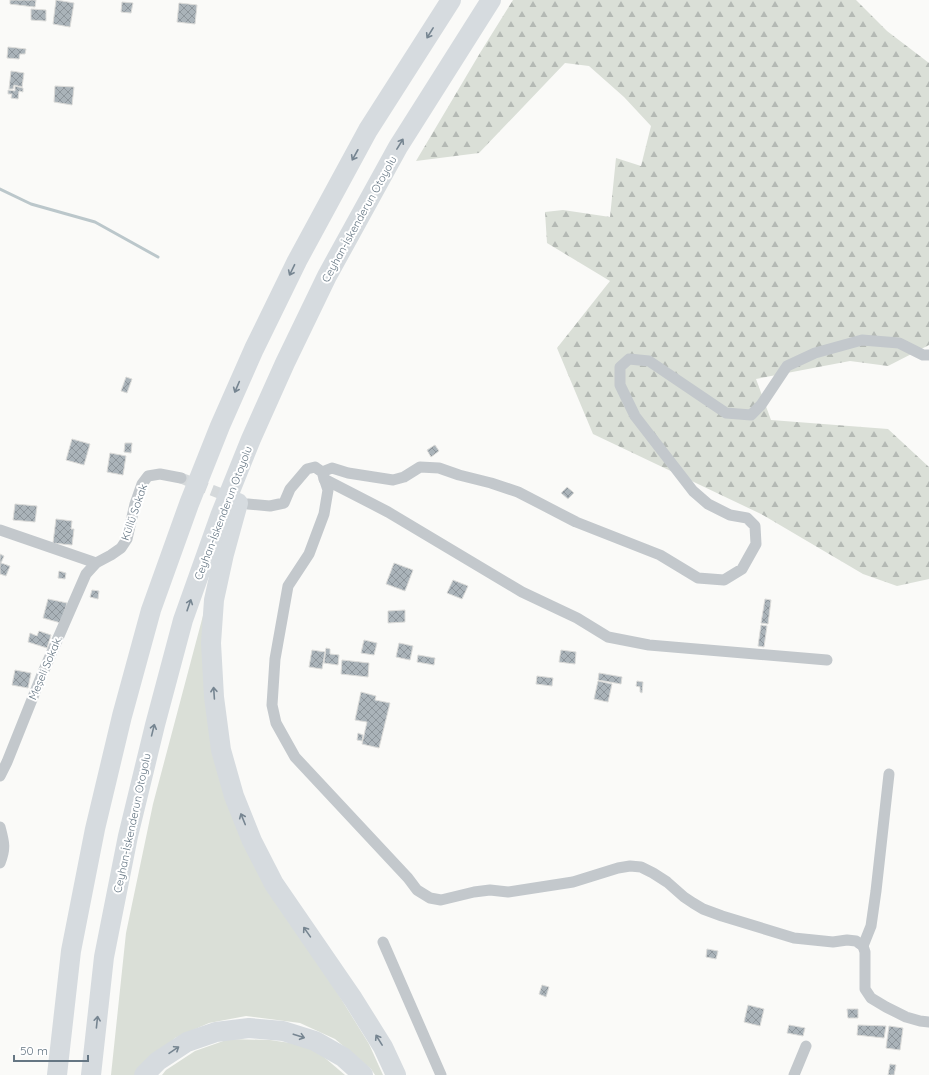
<svg xmlns="http://www.w3.org/2000/svg" width="929" height="1075" viewBox="0 0 929 1075" font-family="Quicksand,sans-serif">
<style>
.grass{fill:#dadfd7}
.forest{fill:url(#forest-firs)}
.lines{fill:none;stroke-linecap:round;stroke-linejoin:round}
.stream{stroke:#bbc7cb;stroke-width:3}
.building{fill:url(#building-cross-hatch);stroke:#dcdcda}
.minor-tunnel{stroke:#d5d9db;stroke-width:11;stroke-dasharray:11 5.5;stroke-linecap:butt}
.minor{stroke:#c3c8cc;stroke-width:11}
.motorway{stroke:#d6dbdf;stroke-width:20}
.oneway{stroke:#768591}
.labels{text-anchor:middle;stroke-width:4;stroke-linejoin:round;paint-order:stroke}
.street-label{font-size:11px;fill:#657683;stroke:#fff}
</style>
<defs>
<pattern id="forest-firs" width="22" height="20" patternUnits="userSpaceOnUse"><rect width="22" height="20" fill="#dadfd7"/><path d="M5 1l3.5 6h-7zM16 11l3.5 6h-7z" fill="#b4b9b4"/></pattern>
<pattern id="building-cross-hatch" width="8" height="8" patternUnits="userSpaceOnUse"><rect width="8" height="8" fill="#aab3b9"/><path d="M0 0l8 8M0 8l8-8" fill="none" stroke="#8e969c"/></pattern>
</defs>
<rect width="100%" height="100%" fill="#fafaf8"/>
<g class="grass">
<path d="M205,608l12,153 110,215 42,68 14,31h-8l-4,-6 -36,-30 -35,-16 -54,-7 -37,7 -34,15 -39,37h-25l15,-142 27,-129z"/>
<path d="M229,1039l41,1 41,6 34,29h-183l4,-5 29,-19z"/>
</g>
<path class="forest" d="M513,0h343l31,31 42,32v282l-41,21 -38,-5 -94,18 15,41 117,9 41,38v112l-32,7 -34,-12 -102,-60 -168,-80 -36,-86 53,-67 -63,-38 -2,-31 18,-2 47,7 6,-59 25,8 10,-40 -27,-29 -35,-31 -24,-3 -86,90 -63,8 64,-108z"/>
<g class="lines">
<path class="stream" d="M0,189l31,15 64,18 63,35"/>
</g>
<g class="building">
<path d="M10,0h26l-1,7 -25,-3z"/>
<path d="M56,0l18,3 -4,24 -17,-3z"/>
<path d="M122,2l11,1 -2,10 -10,-1z"/>
<path d="M179,3l18,2 -2,19 -18,-2z"/>
<path d="M31,9l15,1v11l-15,-1z"/>
<path d="M8,47l18,2 -1,5h-5l-1,5 -12,-1z"/>
<path d="M11,71l13,2 -2,14 -8,-2 -1,4h-4z"/>
<path d="M15,86l8,2v4l-4,-1 -1,8 -7,-1 1,-4h-4v-4l7,1z"/>
<path d="M55,86l19,1 -2,18 -18,-3z"/>
<path d="M126,377l6,2 -5,14 -6,-2z"/>
<path d="M72,439l18,5 -6,21 -18,-5z"/>
<path d="M125,443h7l-1,10 -7,-1z"/>
<path d="M435,445l4,6 -8,6 -4,-7z"/>
<path d="M110,453l16,3 -3,19 -16,-3z"/>
<path d="M567,487l7,6 -6,6 -7,-6z"/>
<path d="M15,504l22,2 -2,16 -22,-2z"/>
<path d="M56,519l16,2 -1,8h3l-2,16 -19,-2z"/>
<path d="M0,554l4,2 -3,7 9,3 -4,10 -6,-2z"/>
<path d="M394,563l19,7 -8,21 -19,-7z"/>
<path d="M59,571l7,2 -1,6 -7,-1z"/>
<path d="M453,580l15,6 -6,13 -15,-6z"/>
<path d="M92,590l7,1 -1,8 -8,-2z"/>
<path d="M48,599l19,4 -6,20 -18,-5z"/>
<path d="M765,599l6,1 -3,24 -7,-1z"/>
<path d="M405,610v12l-17,1v-12z"/>
<path d="M761,625l6,1 -3,21 -6,-1z"/>
<path d="M39,631l12,4 -4,13 -19,-6 2,-9 7,3z"/>
<path d="M364,640l13,3 -3,12 -13,-2z"/>
<path d="M399,643l14,3 -3,14 -14,-3z"/>
<path d="M326,648l4,1v5l9,1 -1,10 -14,-2z"/>
<path d="M312,650l13,2 -3,17 -13,-2z"/>
<path d="M561,650l15,2 -1,12 -16,-2z"/>
<path d="M418,655l17,3 -1,7 -17,-3z"/>
<path d="M342,660l27,3 -1,14 -27,-3z"/>
<path d="M15,670l16,3 -3,15 -16,-3z"/>
<path d="M599,673l23,4 -1,7 -23,-4z"/>
<path d="M537,676l16,2 -1,8 -16,-2z"/>
<path d="M598,681l14,3 -4,18 -14,-3z"/>
<path d="M637,681l6,1 -1,11 -2,-1v-5l-4,-1z"/>
<path d="M361,692l15,4 -1,4 15,3 -11,45 -17,-4 5,-22 -12,-2z"/>
<path d="M358,733l5,2 -1,6 -5,-1z"/>
<path d="M707,949l11,2 -2,8 -10,-2z"/>
<path d="M542,985l7,2 -3,10 -7,-3z"/>
<path d="M748,1005l16,4 -4,17 -16,-4z"/>
<path d="M847,1009h11v9h-10z"/>
<path d="M789,1025l16,3 -2,8 -16,-3z"/>
<path d="M858,1025l28,1 -2,12 -27,-3z"/>
<path d="M889,1026l14,2 -3,22 -14,-2z"/>
<path d="M890,1064l6,1 -2,10h-6z"/>
</g>
<g class="lines">
<path class="minor-tunnel" d="M181,478l51,20"/>
<g class="minor">
<path d="M322,472l10,-4 16,5 45,7 11,-3 16,-10 19,1 20,7 32,8 27,9 58,30 84,33 38,23 26,2 18,-11 14,-25 -1,-18 -8,-8 -17,-3 -22,-11 -15,-13 -58,-75 -15,-31v-18l9,-8 20,2 77,52 25,2 10,-10 26,-39 28,-13 47,-13 37,3 24,12h6"/>
<path d="M324,479l64,33 134,80 55,26 31,19 41,8 178,15"/>
<path d="M248,504l22,2 14,-3 6,-14 17,-20 8,-2 7,5 6,18 -4,24 -15,40 -21,32 -13,73 -3,46 4,18 19,34 113,121 9,12 13,8 11,2 33,-8 16,-2 18,2 65,-10 45,-14 12,-2 11,1 12,6 14,9 17,15 9,6 10,6 19,7 72,22 39,4 14,-2 9,1 7,5 2,6v37l6,9 15,9 20,10 14,4 9,1"/>
<path d="M0,530l96,33"/>
<path d="M0,776l7,-14 34,-85 45,-103 10,-11 15,-8 10,-7 6,-9 8,-35 7,-20 6,-8 12,-2 21,4"/>
<path d="M0,827c4,15 6,21 0,36"/>
<path d="M383,942l58,133"/>
<path d="M863,946l8,-20 5,-35 13,-117"/>
<path d="M794,1075l12,-29"/>
</g>
<g class="motorway">
<path d="M238,503l-14,51 -10,46 -3,43 3,54 7,53 13,46 18,45 22,43 79,115 30,48 13,28"/>
<path d="M57,1075l14,-124 24,-122 27,-113 29,-106 38,-106 31,-78 34,-77 43,-88 71,-131 83,-130"/>
<path d="M91,1075l13,-118 24,-121 27,-111 28,-105 37,-104 31,-77 34,-76 42,-87 71,-129 93,-147"/>
<path d="M144,1075l14,-14 29,-19 29,-10 33,-4 34,3 32,10 28,16 20,18"/>
</g>
</g>
<defs><path id="oneway-shaft" d="M-6 0H5M1.5-3L5.5 0L1.5 3" fill="none" stroke-width="1.6" stroke-linecap="round" stroke-linejoin="round"/></defs>
<g class="oneway">
<use href="#oneway-shaft" transform="translate(430 33) rotate(122)"/>
<use href="#oneway-shaft" transform="translate(400 144) rotate(-58)"/>
<use href="#oneway-shaft" transform="translate(355 155) rotate(119)"/>
<use href="#oneway-shaft" transform="translate(292 270) rotate(116)"/>
<use href="#oneway-shaft" transform="translate(237 387) rotate(113)"/>
<use href="#oneway-shaft" transform="translate(189 605) rotate(-71)"/>
<use href="#oneway-shaft" transform="translate(214 693) rotate(-94)"/>
<use href="#oneway-shaft" transform="translate(153 730) rotate(-76)"/>
<use href="#oneway-shaft" transform="translate(243 819) rotate(-112)"/>
<use href="#oneway-shaft" transform="translate(307 932) rotate(-125)"/>
<use href="#oneway-shaft" transform="translate(97 1022) rotate(-84)"/>
<use href="#oneway-shaft" transform="translate(299 1036) rotate(18)"/>
<use href="#oneway-shaft" transform="translate(379 1040) rotate(-122)"/>
<use href="#oneway-shaft" transform="translate(174 1050) rotate(-34)"/>
</g>
<g class="labels">
<g class="street-label">
<text transform="translate(359 219) rotate(-61)" y="4">Ceyhan-İskenderun Otoyolu</text>
<text transform="translate(134 512) rotate(-71)" y="4">Küllü Sokak</text>
<text transform="translate(223 513) rotate(-69)" y="4">Ceyhan-İskenderun Otoyolu</text>
<text transform="translate(45 668) rotate(-67)" y="4">Meşeli Sokak.</text>
<text transform="translate(132 823) rotate(-78)" y="4">Ceyhan-İskenderun Otoyolu</text>
</g>
</g>
<path d="M14 1055v6h74v-6" fill="none" stroke="#657683" stroke-width="2"/>
<text x="20" y="1055" font-size="12" fill="#657683" stroke="#ffffff" stroke-width="3" paint-order="stroke">50 m</text>
</svg>
